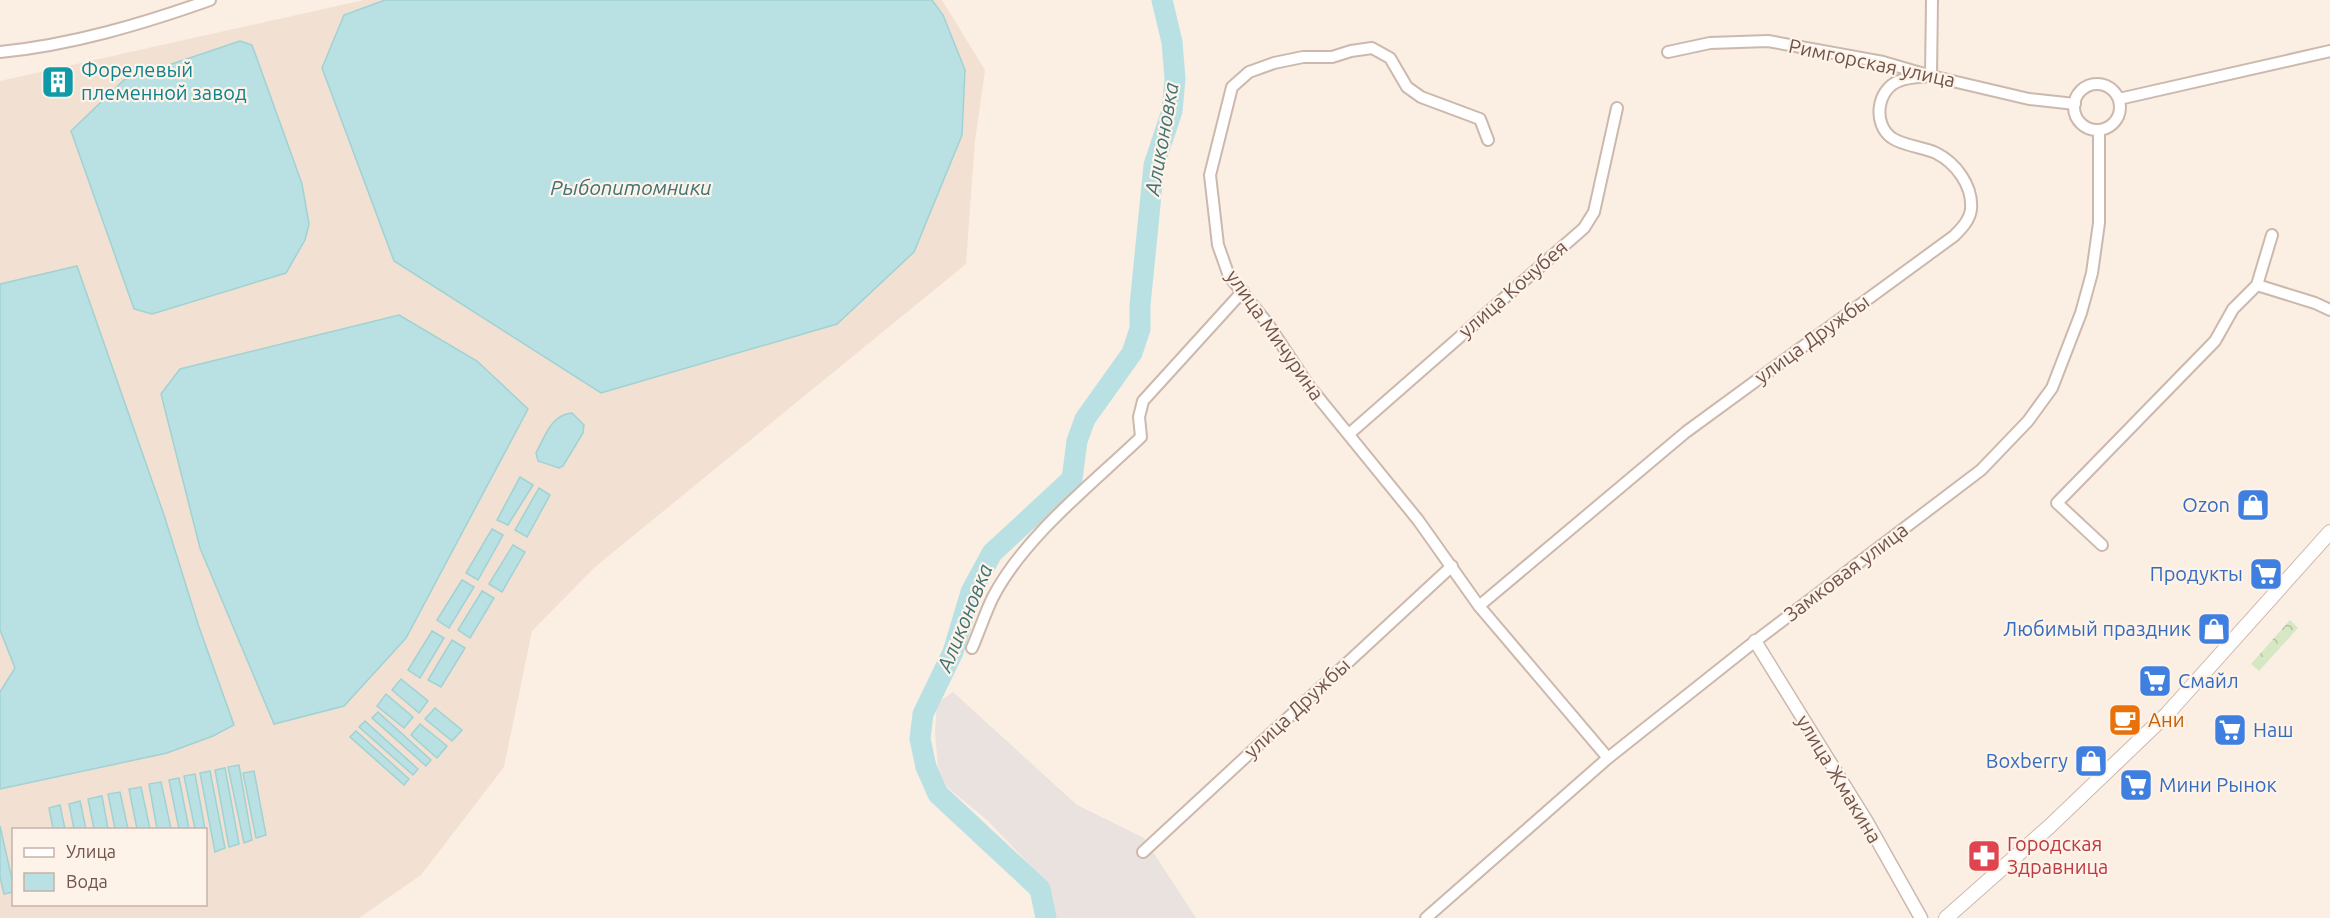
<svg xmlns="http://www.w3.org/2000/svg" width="2330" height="918" viewBox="0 0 2330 918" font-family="Ubuntu,sans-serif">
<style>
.residential{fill:#f2e0d2;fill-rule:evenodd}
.industrial{fill:#eae2de}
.park{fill:url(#park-crowns)}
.water{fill:#b9e1e3;stroke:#a0d2d4;stroke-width:1.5}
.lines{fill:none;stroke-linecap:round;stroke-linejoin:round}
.river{stroke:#b9e1e3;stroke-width:21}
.minor-casing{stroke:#cdb8ad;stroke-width:14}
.tertiary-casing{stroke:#cdb8ad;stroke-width:15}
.secondary-casing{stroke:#d0b7ab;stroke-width:16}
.minor{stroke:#fff;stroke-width:10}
.tertiary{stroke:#fff;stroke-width:12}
.secondary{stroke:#fff;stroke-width:14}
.labels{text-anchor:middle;stroke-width:4.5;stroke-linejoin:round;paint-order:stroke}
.street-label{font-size:20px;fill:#71544b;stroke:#fef3e9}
.culture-label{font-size:20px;fill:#0d838f;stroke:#fef3e9;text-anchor:start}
.shop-label{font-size:20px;fill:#366cbe;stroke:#fef3e9;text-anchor:end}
.food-label{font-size:20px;fill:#c56008;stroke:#fef3e9;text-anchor:start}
.health-label{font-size:20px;fill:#be3a42;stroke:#fef3e9;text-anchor:start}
.water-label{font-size:21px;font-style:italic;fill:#407376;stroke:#fef3e9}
</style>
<defs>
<pattern id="park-crowns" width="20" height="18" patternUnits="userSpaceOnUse" patternTransform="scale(1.5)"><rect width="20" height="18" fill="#d6e7c3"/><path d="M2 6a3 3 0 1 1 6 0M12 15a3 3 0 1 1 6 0" fill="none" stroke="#b2bea0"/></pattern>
</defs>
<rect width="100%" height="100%" fill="#fbefe3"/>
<path class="residential" d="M364,0h578l43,70 -10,70 -9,124 -371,303 -63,64 -28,136 -83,108 -62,43h-359v-837zM14,830h192v74h-192z"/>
<path class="industrial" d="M953,692l124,113 67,33 52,80h-143l-7,-36 -58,-61 -42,-35 -8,-19 -3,-35 2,-29z"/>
<path class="park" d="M2290,620l8,8 -39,43 -8,-7z"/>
<g class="water">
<path d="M385,0h547l11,15 22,55 -3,65 -48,117 -77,72 -236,69 -207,-132 -72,-193 22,-53z"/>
<path d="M240,41l12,4 50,139 7,40 -4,16 -19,33 -134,41 -18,-5 -63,-178 53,-51z"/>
<path d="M77,266l87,249 35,112 35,98 -21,11 -46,17 -167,36v-97l15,-24 -15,-38v-346z"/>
<path d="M399,315l78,46 51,48 -122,229 -62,68 -70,18 -74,-176 -39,-154 19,-25z"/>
<path d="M572,413l12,12 -1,8 -20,33 -4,2 -21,-7 -2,-8c9,-17 15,-38 36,-40z"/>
<path d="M520,477l13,8 -25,40 -11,-5z"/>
<path d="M539,488l11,7 -23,42 -12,-7z"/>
<path d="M492,529l11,6 -25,45 -12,-7z"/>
<path d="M513,545l12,7 -23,40 -13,-8z"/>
<path d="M462,580l12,7 -25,41 -12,-8z"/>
<path d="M482,591l12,7 -24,40 -12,-8z"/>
<path d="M432,631l12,7 -24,40 -12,-8z"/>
<path d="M452,640l13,8 -24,39 -13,-7z"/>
<path d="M401,679l27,22 -9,12 -27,-23z"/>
<path d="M386,694l27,23 -9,11 -27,-22z"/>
<path d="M435,708l27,22 -10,11 -27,-22z"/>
<path d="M378,712l53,48 -5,6 -54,-48z"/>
<path d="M365,721l53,48 -5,6 -54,-48z"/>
<path d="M420,724l27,22 -10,12 -26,-23z"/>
<path d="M356,731l53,48 -5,6 -54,-48z"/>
<path d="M239,765l13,75 -8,3 -16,-76z"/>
<path d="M225,768l14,76 -10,3 -14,-77z"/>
<path d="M210,771l15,77 -10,4 -15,-79z"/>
<path d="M254,771l12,64 -10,3 -13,-65z"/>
<path d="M195,774l10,55h-10l-11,-53z"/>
<path d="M179,778l10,51h-10l-10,-49z"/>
<path d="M161,782l10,47h-14l-8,-45z"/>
<path d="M141,787l9,42h-13l-8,-40z"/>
<path d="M120,792l8,37h-13l-7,-35z"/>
<path d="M102,796l6,33h-14l-6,-30z"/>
<path d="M80,801l6,28h-12l-5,-25z"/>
<path d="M60,805l5,24h-12l-4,-21z"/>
<path d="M0,826l13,58v8l-9,2 -4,-17z"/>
</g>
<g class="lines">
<path class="river" d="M1046,918l-6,-29 -102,-95 -12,-27 -6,-28 3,-25 30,-62 18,-60 21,-39 80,-74 5,-38 8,-22 47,-66 8,-24v-24l14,-140 18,-54 3,-32 -3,-37 -10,-42"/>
<defs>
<g id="minor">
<path d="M0,52c72,-7 142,-28 210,-52"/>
<path d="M1668,52l42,-9 58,-2 115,21 48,14 98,23 46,5"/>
<path d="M1931,76l1,-76"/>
<circle cx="2097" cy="107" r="23"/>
<path d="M2119,99l211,-48"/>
<path d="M1488,140l-8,-21 -59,-22 -14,-10 -17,-29 -18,-10 -21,3 -19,6h-29l-29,6 -25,9 -17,15 -22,88 8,70 11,31 39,48 41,62 109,134 61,86 129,152"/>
<path d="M2257,285l58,18 15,7"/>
<path d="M1349,434l235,-206 10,-16 23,-104"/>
<path d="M2102,545l-45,-42 158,-162 18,-32 24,-24 15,-50"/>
<path d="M1479,606l207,-174 268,-196c7,-7 16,-16 17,-27 2,-23 -15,-46 -35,-56 -13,-6 -32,-7 -44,-15 -20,-14 -15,-49 7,-57 9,-4 22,-4 32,-5"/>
<path d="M972,648c7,-16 13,-35 21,-51 32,-61 99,-113 148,-160l-2,-20 4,-16 100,-110"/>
<path d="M1143,852l309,-286"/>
<path d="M1426,918l182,-160 141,-112 232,-176 47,-49 24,-33 29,-75 11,-40 7,-50v-93"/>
</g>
<path id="tertiary" d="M1755,641l112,181 54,96"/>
<path id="secondary" d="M1946,918l104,-92 117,-112 163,-182"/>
</defs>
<use href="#minor" class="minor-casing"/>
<use href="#tertiary" class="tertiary-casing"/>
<use href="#secondary" class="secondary-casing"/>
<use href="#minor" class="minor"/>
<use href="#tertiary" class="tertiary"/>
<use href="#secondary" class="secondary"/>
</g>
<defs>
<symbol id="building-square" viewBox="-11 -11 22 22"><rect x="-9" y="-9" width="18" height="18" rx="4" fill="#0f9aa8" stroke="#fef3e9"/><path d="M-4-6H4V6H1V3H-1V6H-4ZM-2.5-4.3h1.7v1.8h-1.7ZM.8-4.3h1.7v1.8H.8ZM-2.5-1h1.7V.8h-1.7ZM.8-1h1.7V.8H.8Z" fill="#fff"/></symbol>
<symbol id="shop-square" viewBox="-11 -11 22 22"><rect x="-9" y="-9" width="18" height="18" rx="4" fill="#3f7fe0" stroke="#fef3e9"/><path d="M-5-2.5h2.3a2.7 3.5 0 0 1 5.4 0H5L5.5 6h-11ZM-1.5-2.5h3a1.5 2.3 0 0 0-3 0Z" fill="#fff"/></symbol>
<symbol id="supermarket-square" viewBox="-11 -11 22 22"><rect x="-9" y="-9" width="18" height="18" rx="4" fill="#3f7fe0" stroke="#fef3e9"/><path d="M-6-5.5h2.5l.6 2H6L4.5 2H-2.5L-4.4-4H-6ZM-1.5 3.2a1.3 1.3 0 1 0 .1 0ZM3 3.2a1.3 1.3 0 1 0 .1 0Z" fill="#fff"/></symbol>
<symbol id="cafe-square" viewBox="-11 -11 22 22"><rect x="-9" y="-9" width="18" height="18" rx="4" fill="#e8710a" stroke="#fef3e9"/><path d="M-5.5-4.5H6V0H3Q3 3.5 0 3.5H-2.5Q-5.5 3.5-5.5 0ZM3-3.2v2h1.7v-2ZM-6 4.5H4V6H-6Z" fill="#fff"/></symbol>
<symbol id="pharmacy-square" viewBox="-11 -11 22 22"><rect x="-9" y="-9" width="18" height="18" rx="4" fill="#e0444e" stroke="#fef3e9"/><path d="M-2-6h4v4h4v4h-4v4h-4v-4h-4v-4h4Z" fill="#fff"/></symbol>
</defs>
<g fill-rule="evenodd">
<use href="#building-square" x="39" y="63" width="38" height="38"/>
<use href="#shop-square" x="2234" y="486" width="38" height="38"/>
<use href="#supermarket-square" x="2247" y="555" width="38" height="38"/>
<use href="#shop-square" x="2195" y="610" width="38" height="38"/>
<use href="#supermarket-square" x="2136" y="662" width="38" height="38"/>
<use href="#cafe-square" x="2106" y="701" width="38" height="38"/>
<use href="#supermarket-square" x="2211" y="711" width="38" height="38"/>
<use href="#shop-square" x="2072" y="742" width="38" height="38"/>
<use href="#supermarket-square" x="2117" y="766" width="38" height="38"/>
<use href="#pharmacy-square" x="1965" y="837" width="38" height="38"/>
</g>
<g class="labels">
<g class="street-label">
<text transform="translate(1872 63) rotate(12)" y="7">Римгорская улица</text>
<text transform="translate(1513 289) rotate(-41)" y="7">улица Кочубея</text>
<text transform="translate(1275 335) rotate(55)" y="7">улица Мичурина</text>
<text transform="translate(1812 339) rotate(-36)" y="7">улица Дружбы</text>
<text transform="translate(1846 572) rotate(-37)" y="7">Замковая улица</text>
<text transform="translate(1297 708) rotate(-43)" y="7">улица Дружбы</text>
<text transform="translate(1839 779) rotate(59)" y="7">улица Жмакина</text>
</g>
<g class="culture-label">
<text x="81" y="77">Форелевый<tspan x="81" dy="23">племенной завод</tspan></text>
</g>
<g class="shop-label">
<text x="2230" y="512">Ozon</text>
<text x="2243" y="581">Продукты</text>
<text x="2191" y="636">Любимый праздник</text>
<text x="2178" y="688" text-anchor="start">Смайл</text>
<text x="2253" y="737" text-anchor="start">Наш</text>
<text x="2068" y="768">Boxberry</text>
<text x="2159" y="792" text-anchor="start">Мини Рынок</text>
</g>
<g class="food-label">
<text x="2148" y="727">Ани</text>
</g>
<g class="health-label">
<text x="2007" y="851">Городская<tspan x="2007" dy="23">Здравница</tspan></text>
</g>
<g class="water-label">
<text transform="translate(1162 139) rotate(-80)" y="7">Аликоновка</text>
<text x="631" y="195">Рыбопитомники</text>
<text transform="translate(965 618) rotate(-68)" y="7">Аликоновка</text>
</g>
</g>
<rect x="12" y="828" width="195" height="78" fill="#fef3e9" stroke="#c6b3aa" stroke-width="1.5"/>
<rect x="24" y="848" width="30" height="9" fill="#ffffff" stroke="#c6b3aa" stroke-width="1.5"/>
<text x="66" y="858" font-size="18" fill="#71544b">Улица</text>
<rect x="24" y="873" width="30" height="18" fill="#b9e1e3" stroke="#c6b3aa" stroke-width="1.5"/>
<text x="66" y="888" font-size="18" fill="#71544b">Вода</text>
</svg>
